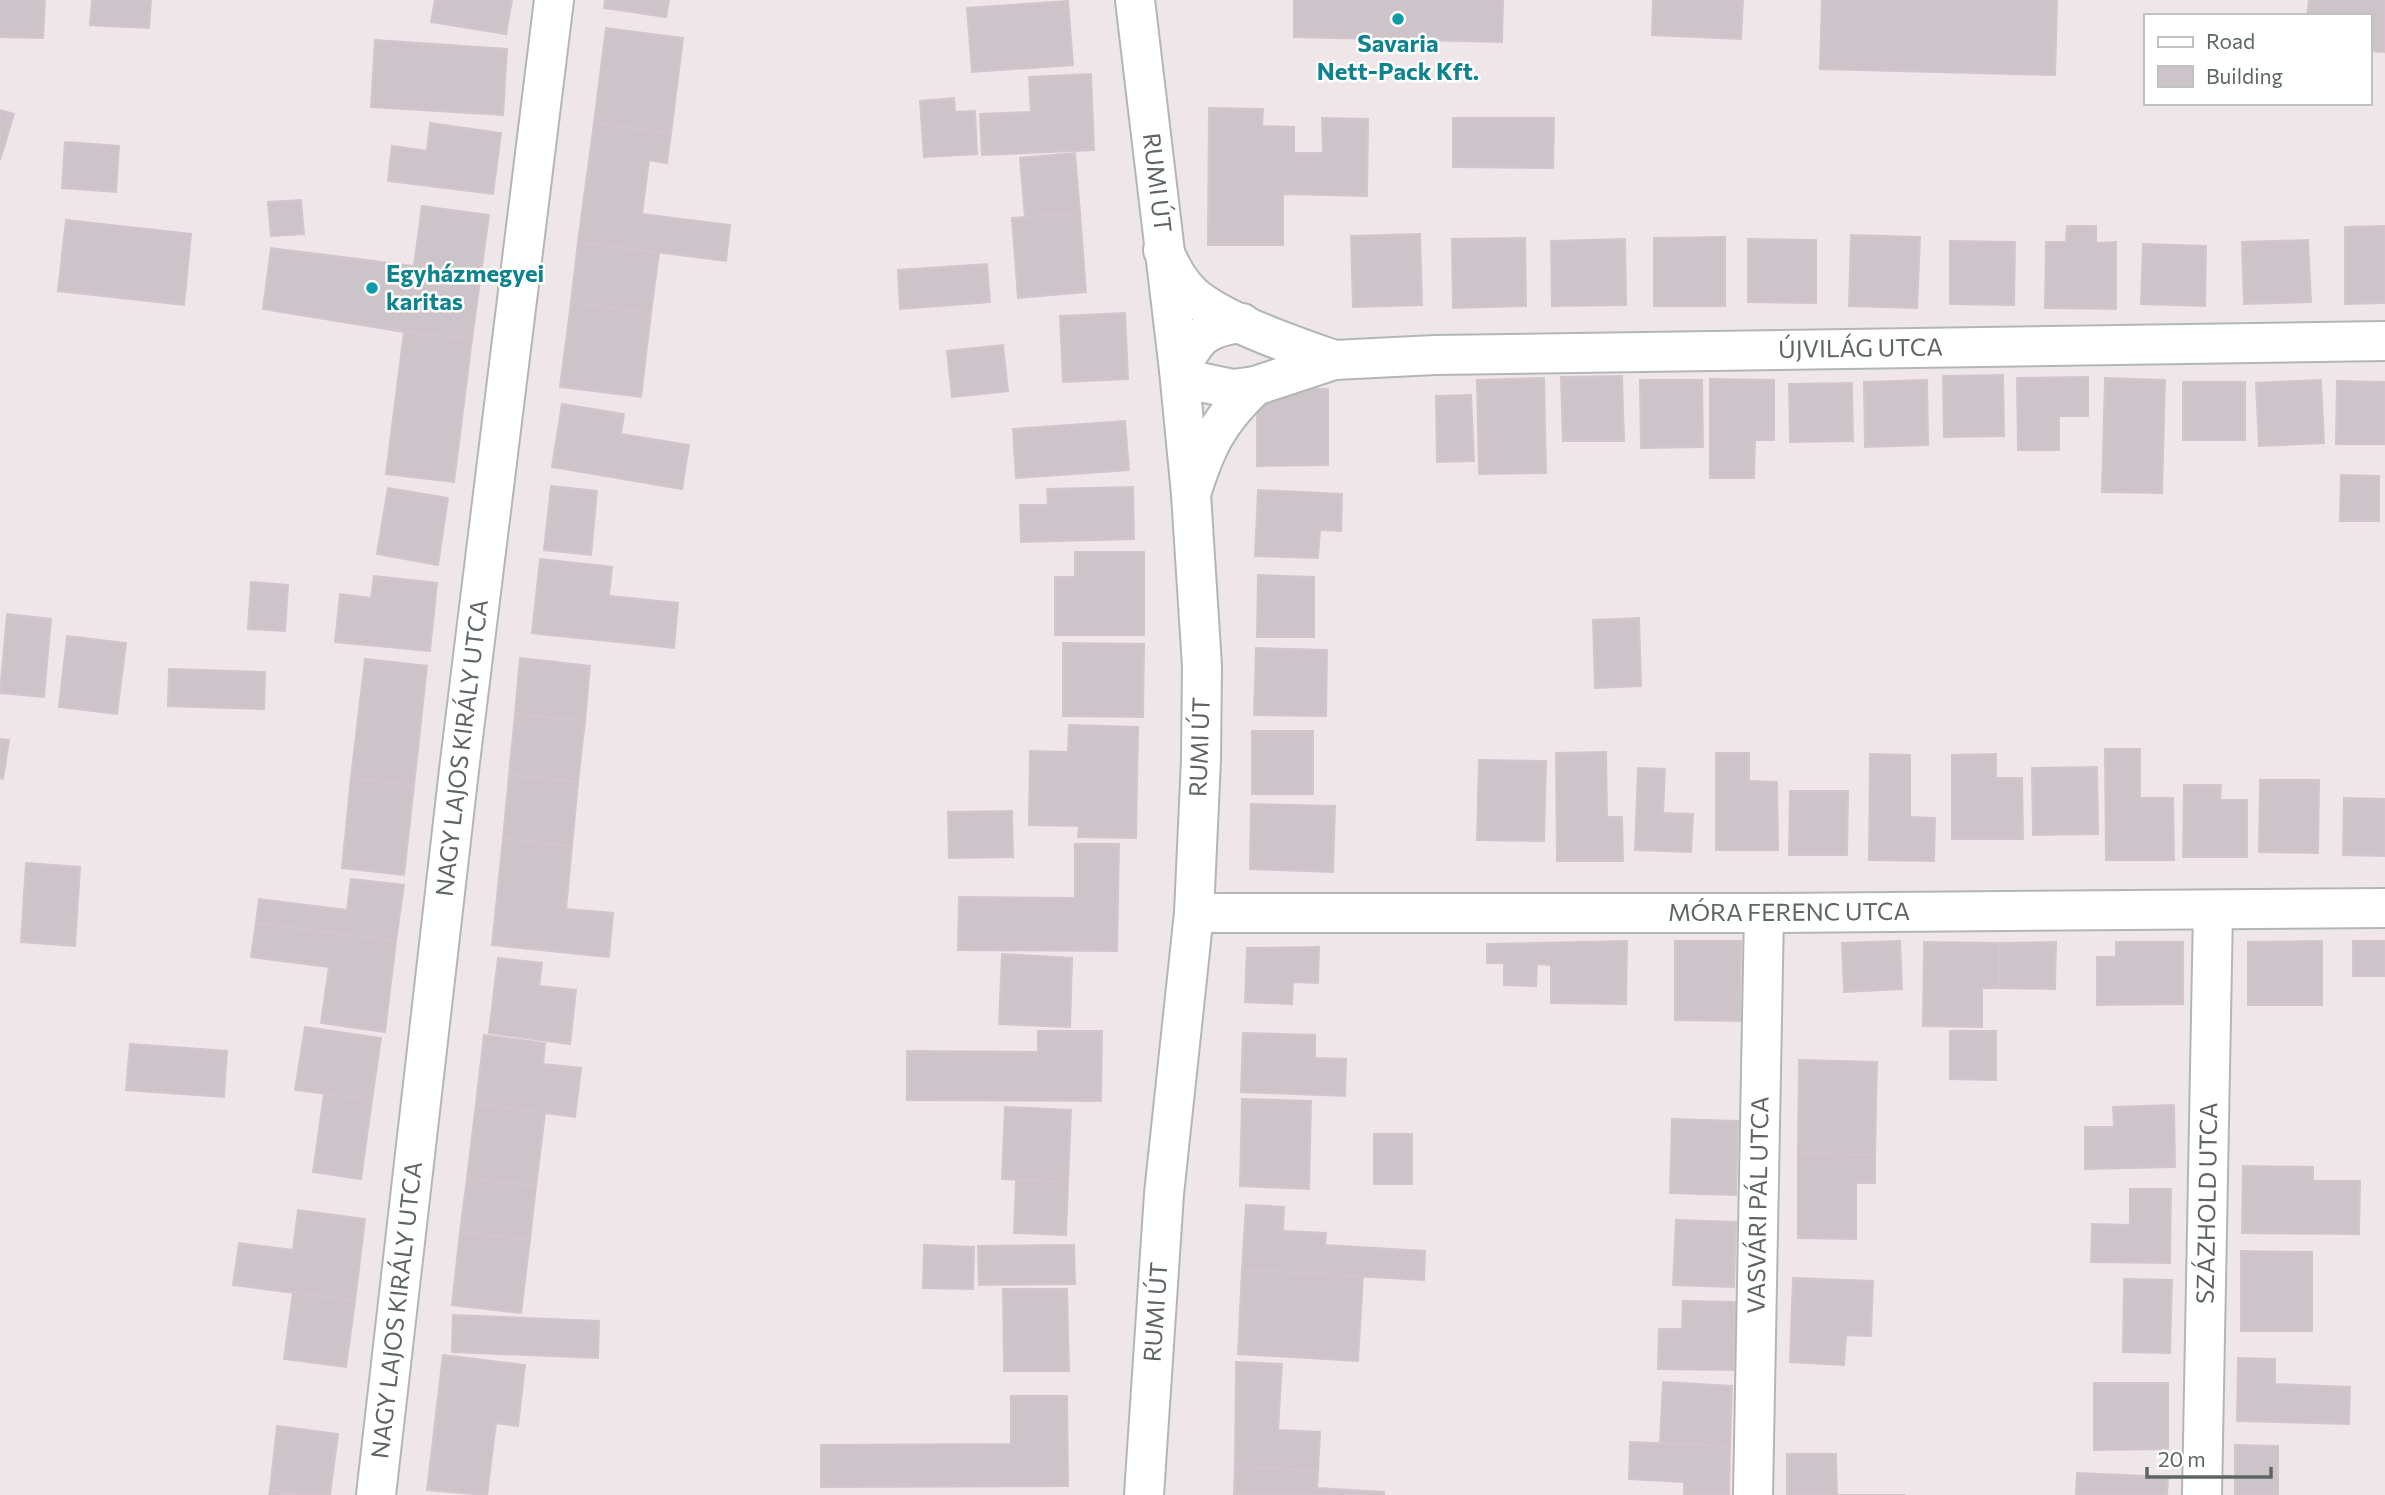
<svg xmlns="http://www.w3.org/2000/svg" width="2385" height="1495" viewBox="0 0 2385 1495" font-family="Commissioner,sans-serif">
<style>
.building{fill:#cdc4c9;stroke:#d4c5cd;stroke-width:2}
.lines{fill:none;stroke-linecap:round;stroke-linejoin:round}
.street-casing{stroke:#b1b8b4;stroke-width:42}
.secondary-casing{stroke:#b0b8b4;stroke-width:42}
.street{stroke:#fff;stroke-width:38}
.secondary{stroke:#fff;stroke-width:38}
.culture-dot{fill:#0f9aa8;stroke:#fff;stroke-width:2.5}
.labels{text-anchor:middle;stroke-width:5;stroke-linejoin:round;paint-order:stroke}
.culture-label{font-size:24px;font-weight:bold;fill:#0d838f;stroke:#fff}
.street-label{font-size:24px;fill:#5e6661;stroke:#fff}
</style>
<rect width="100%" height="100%" fill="#efe6ea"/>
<g class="building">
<path d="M0,0h45l-2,38 -43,-1z"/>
<path d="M92,0h59l-2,28 -59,-3z"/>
<path d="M435,0h77l-6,34 -75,-12z"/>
<path d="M605,0h64l-3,17 -62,-9z"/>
<path d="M1294,0h209l-1,42 -208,-5z"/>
<path d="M1653,0h90l-2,39 -89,-4z"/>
<path d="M1822,0h235l-2,75 -235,-6z"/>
<path d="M2309,0h76v52l-16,-1v-35h-62z"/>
<path d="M1068,1l5,64 -101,7 -5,-64z"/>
<path d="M606,28l77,10 -12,95 -77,-10z"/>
<path d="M375,40l132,9 -4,66 -132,-8z"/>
<path d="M1091,74l3,76 -112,5 -2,-41 51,-2 -2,-35z"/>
<path d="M954,98l1,14 20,-1 2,43 -53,3 -4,-56z"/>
<path d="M1209,108l54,1 -1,17 32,1v26h29l-1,-35 46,1 -1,77 -84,-2v51h-75z"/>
<path d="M0,110l14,4 -14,46z"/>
<path d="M1453,118h101l-1,50 -100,-1z"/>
<path d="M430,123l71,10 -8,61 -105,-13 4,-35 35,5z"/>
<path d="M594,123l77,10 -4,30 -18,-3 -7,54 88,11 -4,36 -148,-19z"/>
<path d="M65,142l54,4 -3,46 -54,-4z"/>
<path d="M1075,153l5,60 -55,4 -5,-59z"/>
<path d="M301,200l3,34 -33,2 -3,-34z"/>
<path d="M422,206l67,9 -17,124 -68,-7 -141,-23 8,-61 143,18z"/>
<path d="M1080,213l6,79 -68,6 -6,-80z"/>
<path d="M66,220l125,14 -7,71 -126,-14z"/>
<path d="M2067,226h29v17l20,-1v67l-71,-1 1,-66h20z"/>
<path d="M2385,226v77l-40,1v-77z"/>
<path d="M1420,234l2,71 -69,2 -2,-71z"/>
<path d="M1851,235l69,2 -3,71 -68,-2z"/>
<path d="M1725,237v69h-71v-68z"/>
<path d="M1525,238l1,68 -73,2 -1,-69z"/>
<path d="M1625,239l1,66 -74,1 -1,-65z"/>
<path d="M1748,239l68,1v63l-68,-1z"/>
<path d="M2308,240l3,62 -67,2 -2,-62z"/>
<path d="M1950,241l65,1 -1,63 -64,-1z"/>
<path d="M578,242l81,11 -8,60 -80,-10z"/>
<path d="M2143,244l63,2 -1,60 -64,-2z"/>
<path d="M987,264l3,38 -90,7 -2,-39z"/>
<path d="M571,303l80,10 -10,84 -81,-10z"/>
<path d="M1125,313l3,66 -65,3 -3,-66z"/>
<path d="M404,332l68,7 -18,143 -68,-8z"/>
<path d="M1003,345l5,46 -56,6 -5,-46z"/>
<path d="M2003,375l1,61 -60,1 -1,-61z"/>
<path d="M1622,376l2,65h-61l-2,-64z"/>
<path d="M2088,377v39h-29v34h-41l-1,-72z"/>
<path d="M1544,378l2,95 -67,1 -2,-94z"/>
<path d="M2105,378l60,2 -3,113 -60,-1z"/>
<path d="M1710,379l64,1v60h-19l-1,38h-44z"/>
<path d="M1640,380h62l1,67 -62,1z"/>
<path d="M1927,380l1,65 -63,2 -1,-65z"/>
<path d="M2321,380l3,63 -65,3 -3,-63z"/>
<path d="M2337,381l48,1v62h-49z"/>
<rect x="2183" y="382" width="62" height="58"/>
<path d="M1852,383l1,58 -63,1 -1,-58z"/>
<path d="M1257,389h71v76l-71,1z"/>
<path d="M1471,395l3,66 -37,1 -1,-66z"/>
<path d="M562,404l62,10 -3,20 68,11 -7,44 -130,-22z"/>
<path d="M1125,421l4,49 -113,8 -3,-49z"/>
<path d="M2341,475l38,1v45h-39z"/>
<path d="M551,486l46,5 -6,64 -47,-5z"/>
<path d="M1133,487l1,52 -113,3 -1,-37h28l-1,-16z"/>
<path d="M388,488l60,10 -10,67 -61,-11z"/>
<path d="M1258,490l84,4 -1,37 -21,-1 -2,28 -63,-2z"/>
<path d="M1075,552h69v83h-89v-58h20z"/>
<path d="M540,559l72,8 -3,29 69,7 -4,45 -142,-15z"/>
<path d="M1258,575l56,2v60h-57z"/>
<path d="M374,576l63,7 -7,68 -95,-9 5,-48 31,4z"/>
<path d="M251,582l37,3 -3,46 -37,-2z"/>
<path d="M7,614l44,5 -7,78 -44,-4z"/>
<path d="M1639,618l2,68 -46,2 -2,-68z"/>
<path d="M67,636l59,7 -9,71 -58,-7z"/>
<path d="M1063,643l81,1 -1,73 -80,-1z"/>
<path d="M1256,648l71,2 -1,66 -72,-1z"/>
<path d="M520,658l70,8 -5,55 -70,-7z"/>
<path d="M365,659l62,7 -13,119 -63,-7z"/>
<path d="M169,669l96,3 -1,37 -96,-3z"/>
<path d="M515,714l70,7 -7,61 -69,-7z"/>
<path d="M1069,725l69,2 -2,111 -58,-1 1,-11 -50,-1 1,-74 38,1z"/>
<rect x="1252" y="731" width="61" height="63"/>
<path d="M0,739l9,1 -6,39 -3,-1z"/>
<path d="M2105,749h35v49h33l1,62h-68z"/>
<path d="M1606,752l1,65h15l1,44h-66l-1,-108z"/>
<path d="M1716,753h33v28l28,1 1,68h-62z"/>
<path d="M1870,754l40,1v62l25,1 -1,43 -65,-1z"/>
<path d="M1996,754v24h26l1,61h-71v-84z"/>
<path d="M1479,760l67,1 -2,80 -67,-1z"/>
<path d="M2097,767l1,67 -65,1 -1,-67z"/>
<path d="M1638,768l27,1 -2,44 30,1 -2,38 -56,-2z"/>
<path d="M509,775l69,7 -6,64 -69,-7z"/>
<path d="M351,778l63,7 -10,90 -62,-7z"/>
<path d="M2260,780h59l-1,73 -59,-1z"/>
<path d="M2184,785h37l-1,15h27v57h-64z"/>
<path d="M1790,791h58l-1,64h-58z"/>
<path d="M2344,798l41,1v57l-42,-1z"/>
<path d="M1251,804l84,2 -2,66 -83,-3z"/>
<path d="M1012,811l1,46 -64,1 -1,-46z"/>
<path d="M503,839l69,7 -6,63 47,4 -4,44 -117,-12z"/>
<path d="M1075,844h44l-2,107 -159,-1 1,-53 116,1z"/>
<path d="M26,863l54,4 -5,79 -54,-4z"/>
<path d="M351,879l53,6 -8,56 -140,-18 3,-24 88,11z"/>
<path d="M256,923l140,18 -11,91 -64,-9 8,-56 -78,-10z"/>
<path d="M1627,941l-1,63 -75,-1v-38l-14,-1 -1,22 -32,-1v-22h-17v-19z"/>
<path d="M1675,941h66l-1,80 -65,-1z"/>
<path d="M1900,941l2,48 -58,3 -2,-49z"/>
<path d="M2322,941v64h-74v-63z"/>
<rect x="2353" y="941" width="32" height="35"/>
<path d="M1924,942l75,1v45h-17v39l-59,-1z"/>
<path d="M2056,942l-1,47 -56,-1v-45z"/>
<path d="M2116,942h67v62l-86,1v-48h19z"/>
<path d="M1319,947l-1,36 -25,-1 -1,22 -47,-2 2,-54z"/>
<path d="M1002,954l70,4 -2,69 -71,-3z"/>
<path d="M498,958l44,5 -3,23 37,4 -6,54 -81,-11z"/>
<path d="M305,1027l76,11 -9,62 -77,-10z"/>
<path d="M1038,1031h64l-1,70 -194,-1v-49l131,1z"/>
<path d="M1950,1031h46v49l-46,-1z"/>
<path d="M1243,1033l72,2v23l31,1 -1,37 -104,-4z"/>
<path d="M484,1035l61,8 -2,21 38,4 -6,49 -99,-13z"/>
<path d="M130,1044l97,7 -3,46 -98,-7z"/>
<path d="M1799,1060l78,2 -2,93 -77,-1z"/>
<path d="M324,1094l48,6 -11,79 -48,-7z"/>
<path d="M1242,1099l69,2 -2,88 -69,-3z"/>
<path d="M476,1104l69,9 -9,73 -69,-8z"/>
<path d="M2174,1105l1,62 -90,2v-42h29l-1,-20z"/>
<path d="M1005,1107l66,3 -3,72 -66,-3z"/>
<path d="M1672,1119l66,2 -2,74 -66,-2z"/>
<rect x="1374" y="1134" width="38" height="50"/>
<path d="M1798,1154l77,1v28h-19v56l-58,-1z"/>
<path d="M2243,1166l70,1v14h47l-1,53 -117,-1z"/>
<path d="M467,1178l69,8 -6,54 -70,-8z"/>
<path d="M1016,1180l52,2 -2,53 -52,-2z"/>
<path d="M2130,1189h41l-1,74 -79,-1 1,-38 38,1z"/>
<path d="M1246,1205l38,2 -1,24 43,2 -1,12 100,6 -1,29 -182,-10z"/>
<path d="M298,1210l67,9 -10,82 -122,-16 6,-42 54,7z"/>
<path d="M1676,1220l60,2 -2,65 -61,-2z"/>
<path d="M460,1232l70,8 -9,73 -69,-8z"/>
<path d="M924,1245l50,2 -1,42 -50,-1z"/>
<path d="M1074,1245l1,39 -96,1 -1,-39z"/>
<path d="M2241,1251l71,1v79h-71z"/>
<path d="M1242,1270l121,6 -5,85 -120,-7z"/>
<path d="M1793,1278l80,3 -2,55 -25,-1 -2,30 -54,-3z"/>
<path d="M2124,1279l48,1 -2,73 -47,-1z"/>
<path d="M1003,1289h64l2,82h-65z"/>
<path d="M293,1292l62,9 -9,66 -62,-8z"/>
<path d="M1683,1301l52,1 -1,68 -76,-1 1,-40h23z"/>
<path d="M453,1315l146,6 -1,37 -146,-6z"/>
<path d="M443,1355l82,10 -7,61 -22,-3 -9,72 -60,-5z"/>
<path d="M2238,1358l37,1v25l75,3 -1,37 -112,-3z"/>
<path d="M1236,1362l46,2 -4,66 42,2 -2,39 -83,-5z"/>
<path d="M1663,1382l69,4 -2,60 -70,-3z"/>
<path d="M2094,1383h74v66l-74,1z"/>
<path d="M1011,1396h56l1,90 -247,1v-42l190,-1z"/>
<path d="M277,1426l61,8 -8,61h-20l-40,-5z"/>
<path d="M1630,1442l100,4 -1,49h-45v-13l-55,-3z"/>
<path d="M2235,1445l43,1v49h-43z"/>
<path d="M1787,1454h49l1,41h69h-119z"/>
<path d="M1235,1466l83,5 -1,17 67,4v3h-150z"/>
<path d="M2077,1473l91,4 -1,18h-91z"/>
<path d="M270,1490l40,5h-41z"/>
</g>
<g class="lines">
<defs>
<g id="street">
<path d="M1163,250c8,16 15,32 29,45 31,27 103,51 142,65"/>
<path id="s1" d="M1242,323c-38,4 -45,14 -63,47l16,11 38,8 22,-3 79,-26 101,-5 950,-14"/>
<path d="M1191,494c15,-48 27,-73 64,-108"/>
<path id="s2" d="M1194,913h570l621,-5"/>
<path id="s3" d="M376,1495l83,-725 95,-770"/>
<path id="s4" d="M1753,1495l11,-582"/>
<path id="s5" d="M2202,1495l11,-585"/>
</g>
<g id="secondary">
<path id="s6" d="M1135,0l44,370 12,124 11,172 -1,93 -7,154 -30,281 -20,301"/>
</g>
</defs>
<use href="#street" class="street-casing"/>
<use href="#secondary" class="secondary-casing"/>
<use href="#street" class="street"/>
<use href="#secondary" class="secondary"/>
</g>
<g class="culture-dot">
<circle cx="1398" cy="19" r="7"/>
<circle cx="372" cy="288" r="7"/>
</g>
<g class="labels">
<g class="culture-label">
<text x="1398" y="52">Savaria<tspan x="1398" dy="28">Nett-Pack Kft.</tspan></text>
<text x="386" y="282" text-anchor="start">Egyházmegyei<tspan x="386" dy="28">karitas</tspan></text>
</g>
<g class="street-label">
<text dy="8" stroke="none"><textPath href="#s6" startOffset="184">RUMI ÚT</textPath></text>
<text dy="8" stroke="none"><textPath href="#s1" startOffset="774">ÚJVILÁG UTCA</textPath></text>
<text dy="8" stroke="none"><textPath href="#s3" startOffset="752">NAGY LAJOS KIRÁLY UTCA</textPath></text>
<text transform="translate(1200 747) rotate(-88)" y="8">RUMI ÚT</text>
<text dy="8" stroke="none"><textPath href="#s2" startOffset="595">MÓRA FERENC UTCA</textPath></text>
<text dy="8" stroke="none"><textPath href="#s5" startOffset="292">SZÁZHOLD UTCA</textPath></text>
<text dy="8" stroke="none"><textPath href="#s4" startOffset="290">VASVÁRI PÁL UTCA</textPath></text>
<text dy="8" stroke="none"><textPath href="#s3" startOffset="186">NAGY LAJOS KIRÁLY UTCA</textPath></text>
<text transform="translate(1156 1312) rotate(-86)" y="8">RUMI ÚT</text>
</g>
</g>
<rect x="2144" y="14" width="228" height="91" fill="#ffffff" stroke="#bfc2c0" stroke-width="2"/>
<rect x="2158" y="37" width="35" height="10" fill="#ffffff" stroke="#bfc2c0" stroke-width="2"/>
<text x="2206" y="49" font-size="21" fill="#5e6661">Road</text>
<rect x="2158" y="66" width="35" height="21" fill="#cdc4c9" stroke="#bfc2c0" stroke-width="2"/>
<text x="2206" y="84" font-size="21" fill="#5e6661">Building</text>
<path d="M2147 1467v10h124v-10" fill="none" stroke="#5e6661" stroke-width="3.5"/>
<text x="2158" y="1467" font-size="21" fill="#5e6661" stroke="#ffffff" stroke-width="5" paint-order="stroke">20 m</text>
</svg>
